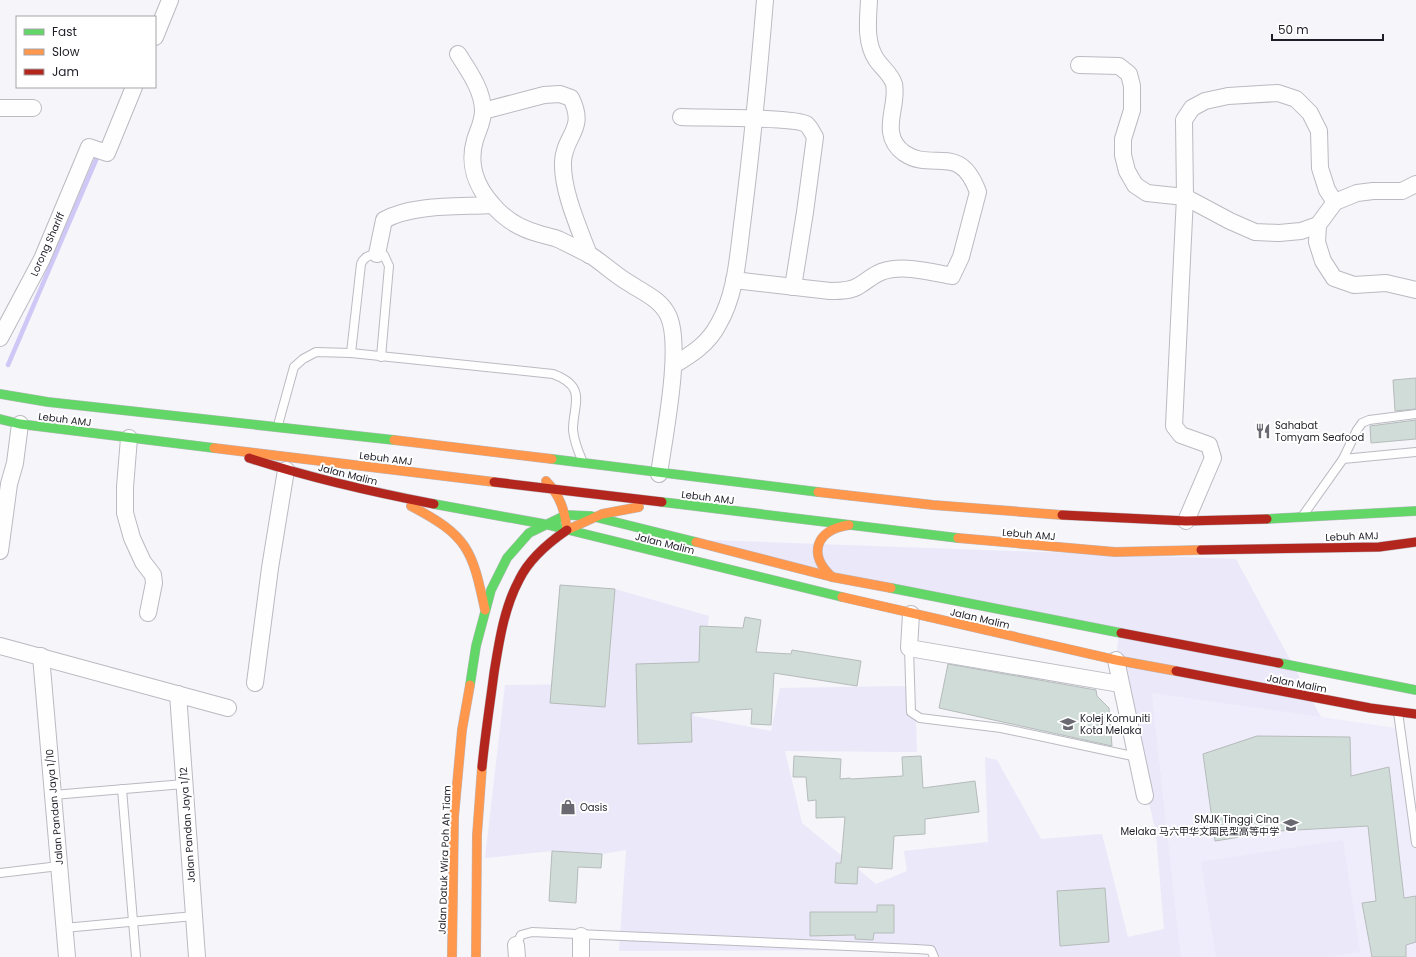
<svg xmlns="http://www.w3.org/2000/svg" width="1416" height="957" viewBox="0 0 1416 957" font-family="Poppins,'Noto Sans SC',sans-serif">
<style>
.built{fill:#efedfb}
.green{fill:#eae8f9}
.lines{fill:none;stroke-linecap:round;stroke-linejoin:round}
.stream{stroke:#cfc8f6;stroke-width:4.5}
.building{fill:#cfdcd7;stroke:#b6bbba}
.lane-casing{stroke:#bbbac2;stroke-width:10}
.street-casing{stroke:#bbbac2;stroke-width:18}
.fast-casing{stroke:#bbbac2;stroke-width:10}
.slow-casing{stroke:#bbbac2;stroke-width:10}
.jam-casing{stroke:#bbbac2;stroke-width:10}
.lane{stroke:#fefefe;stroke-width:8}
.street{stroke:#fefefe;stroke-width:16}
.fast{stroke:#63d668;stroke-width:9}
.slow{stroke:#ff974d;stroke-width:9}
.jam{stroke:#b3261e;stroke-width:9}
.labels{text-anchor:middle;stroke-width:4;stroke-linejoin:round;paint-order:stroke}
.street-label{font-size:10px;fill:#1f1d27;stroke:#fff}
.poi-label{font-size:10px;fill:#1f1d27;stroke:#fff;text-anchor:start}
</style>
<rect width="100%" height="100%" fill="#f5f5fa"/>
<path class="built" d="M1152,692l251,37 13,93v135h-235z"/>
<g class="green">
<path d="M679,539l557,20 85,158 -169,-24 29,264h-247l-4,-7 -311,1 7,-101 -24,4 -50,-3 -67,7 20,-173 102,-1 8,-95 94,27 -15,100 77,15 9,-43 122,-2 13,5 2,61 -132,-1 17,72 74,61 31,-13 -3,-20 84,-9 -3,-85 12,3 44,79 61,-5 26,103 36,-8 -8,-96 -40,-173 3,-27z"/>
<path d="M1343,840l17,112 -34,5h-110l-15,-95z"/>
</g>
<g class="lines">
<path class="stream" d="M8,365l91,-212"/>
</g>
<g class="building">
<path d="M1416,378v31l-21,2 -2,-31z"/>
<path d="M1416,420v19l-45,4 -1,-17z"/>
<path d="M560,585l55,4 -10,118 -55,-4z"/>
<path d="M745,617l16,3 -5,32 35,2 1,-4 69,11 -4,25 -83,-13 -3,52 -20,-1 1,-15 -61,4 1,29 -54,2 -2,-80 63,-2 1,-36 43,2z"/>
<path d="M948,664l148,26 1,6 12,12 3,38 -173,-38z"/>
<path d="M1257,736l93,1 1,39 38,-9 15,131 12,-2v46l-10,3v12h-34l-10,-54 14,-2 -8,-75 -90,5 -63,10 -12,-87z"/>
<path d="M794,756l47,3 -1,20 10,-1 1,1 52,-3 -1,-19 19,-1 2,32 52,-7 4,31 -54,7v15l-31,2 -2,33 -34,-2 -1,17 -22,-1 1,-20h5l4,-46 -29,1v-18l-8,1 -2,-24h-13z"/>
<path d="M552,851l50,3 -1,14 -23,-1 -2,36 -27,-2z"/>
<path d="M1105,888l4,54 -49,4 -3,-55z"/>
<path d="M877,905h17v28h-20l-1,7 -18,-1v-4l-45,1v-24h67z"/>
</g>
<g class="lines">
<defs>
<g id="lane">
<path d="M351,353l10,-89c4,-10 13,-10 23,-9l5,11 -8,91"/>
<path d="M278,425l16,-58 9,-8 13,-7 35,1 202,21c35,13 20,30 20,56 1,10 5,21 9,30"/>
<path d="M1343,459l14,-29 5,-7 7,-3 47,-6"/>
<path d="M1304,514l39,-55 73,-7"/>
<path d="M909,648l2,64 9,6 81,10 136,29"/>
<path d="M1398,712l18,131"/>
<path d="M122,789l14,168"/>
<path d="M53,795l131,-11"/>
<path d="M0,873l59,-7"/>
<path d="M64,928l130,-12"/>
<path d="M516,945l5,-10 11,-3 384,17 15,1 3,7"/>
</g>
<g id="street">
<path d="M155,37l15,-37"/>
<path d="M458,54c10,16 25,36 25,57 0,11 -5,19 -8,29 -7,24 1,46 17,64 12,15 29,25 48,30 6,2 14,3 20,6 10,5 20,10 30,15 13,8 25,20 39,28 15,10 31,16 39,32 15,30 -4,122 -9,159"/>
<path d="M1079,65l40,1 10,8 3,12v24l-9,29v16l4,16 8,14 12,8 38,4 45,24 25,11 24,1 22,-2 17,-6 17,-23 22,-9 16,-2h29l14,-7"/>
<path d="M0,108h33"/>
<path d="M483,111l61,-16 16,-1 11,4c16,32 -7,37 -8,64 -1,29 16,66 26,93"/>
<path d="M681,117c20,1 113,0 125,7 4,3 6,8 9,13l-10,75 -12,75"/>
<path d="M1318,225l-1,17 6,19 11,17 20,7 32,-2 30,7"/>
<path d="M377,254l7,-34c29,-16 75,-13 108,-15"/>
<path d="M734,280l96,11c10,0 22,0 30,-6 7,-4 13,-10 21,-13 21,-8 50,0 71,4l9,-19 17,-65c-19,-51 -45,-19 -74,-39 -26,-19 -5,-47 -10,-69 -3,-10 -12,-16 -18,-25 -11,-17 -8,-39 -7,-59"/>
<path d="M0,338l42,-79 47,-112 18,6 27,-66"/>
<path d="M674,365c18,-11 34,-21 44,-40 19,-32 20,-72 25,-108 9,-72 16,-144 22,-217"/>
<path d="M129,438l-4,49v26l7,25 11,24 10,13 1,8 -6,30"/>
<path d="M1186,521l27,-63 -4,-13 -28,-10 -7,-9 11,-229 -1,-77 8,-12 13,-7 23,-5 50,-3 18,6 14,14 9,18 1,37 7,22 8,12"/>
<path d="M0,551l9,-67 6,-21 5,-39"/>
<path d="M911,614l-2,34 211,36"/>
<path d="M0,646l228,62"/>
<path d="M41,656l26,301"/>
<path d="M1116,660l29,136"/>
<path d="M255,683l15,-115 16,-98"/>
<path d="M178,694l19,263"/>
<path d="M581,936v21"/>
<path d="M516,945l1,12"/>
</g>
<g id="fast">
<path d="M0,394l48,8 346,38"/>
<path d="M0,419l20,5 194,24"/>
<path d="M552,459l266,33"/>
<path d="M662,502l296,36"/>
<path d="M434,504l110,20 298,73"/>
<path d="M1267,519l149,-8"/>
<path d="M891,588l230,45"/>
<path d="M1279,663l137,27"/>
<path d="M470,685l6,-39 15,-56 16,-32 22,-25 37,-18 25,1 105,26"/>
</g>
<g id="slow">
<path d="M394,440l158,19"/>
<path d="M214,448l280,34"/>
<path d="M546,481c14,14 19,30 21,49l35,-16 37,-7"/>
<path d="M818,492l115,13 129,10"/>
<path d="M411,506c57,30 61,43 74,104"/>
<path d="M958,538l157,14 86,-2"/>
<path d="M696,542l136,35 59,11"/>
<path d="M832,577c-25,-23 -16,-47 17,-52"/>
<path d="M842,597l274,63 60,11"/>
<path d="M452,957l2,-140 8,-87 8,-45"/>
<path d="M476,957l1,-122 5,-68"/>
</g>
<g id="jam">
<path d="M249,458c61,20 123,34 185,46"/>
<path d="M494,482l168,20"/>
<path d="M1062,515l124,6 81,-2"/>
<path d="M1201,550l178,-3 37,-5"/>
<path d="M1121,633l158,30"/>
<path d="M1176,671l194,37 46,6"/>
<path d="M482,767c3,-31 8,-63 12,-94 5,-31 10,-65 25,-93 10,-21 29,-37 48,-50"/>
</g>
</defs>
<use href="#lane" class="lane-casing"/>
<use href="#street" class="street-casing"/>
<use href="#fast" class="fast-casing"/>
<use href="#slow" class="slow-casing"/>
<use href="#jam" class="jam-casing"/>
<use href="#lane" class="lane"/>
<use href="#street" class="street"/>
<use href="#fast" class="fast"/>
<use href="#slow" class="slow"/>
<use href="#jam" class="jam"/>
</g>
<defs>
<symbol id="restaurant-bare" viewBox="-9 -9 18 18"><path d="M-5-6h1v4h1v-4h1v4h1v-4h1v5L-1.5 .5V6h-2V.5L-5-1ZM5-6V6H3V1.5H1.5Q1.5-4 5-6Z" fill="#6a6971" stroke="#fff" stroke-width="2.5" paint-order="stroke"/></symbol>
<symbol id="university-bare" viewBox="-9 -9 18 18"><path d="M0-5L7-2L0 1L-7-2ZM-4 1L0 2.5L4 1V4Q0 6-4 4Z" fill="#6a6971" stroke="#fff" stroke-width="2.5" paint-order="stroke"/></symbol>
<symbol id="shop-bare" viewBox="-9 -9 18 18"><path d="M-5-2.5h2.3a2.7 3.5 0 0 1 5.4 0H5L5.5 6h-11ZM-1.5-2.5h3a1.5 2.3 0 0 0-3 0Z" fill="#6a6971" stroke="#fff" stroke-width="2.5" paint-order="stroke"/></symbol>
<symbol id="school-bare" viewBox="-9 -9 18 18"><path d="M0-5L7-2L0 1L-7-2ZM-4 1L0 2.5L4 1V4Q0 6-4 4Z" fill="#6a6971" stroke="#fff" stroke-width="2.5" paint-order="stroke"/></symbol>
</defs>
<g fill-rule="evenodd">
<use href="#restaurant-bare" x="1252" y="420" width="22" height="22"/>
<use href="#university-bare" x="1057" y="713" width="22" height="22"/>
<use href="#shop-bare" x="557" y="796" width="22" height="22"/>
<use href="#school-bare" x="1280" y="814" width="22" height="22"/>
</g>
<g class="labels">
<g class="street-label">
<text transform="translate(47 244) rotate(-66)" y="4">Lorong Shariff</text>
<text transform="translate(65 419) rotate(7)" y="4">Lebuh AMJ</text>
<text transform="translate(386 458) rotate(7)" y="4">Lebuh AMJ</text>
<text transform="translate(348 474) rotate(14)" y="4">Jalan Malim</text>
<text transform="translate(708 497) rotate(7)" y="4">Lebuh AMJ</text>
<text transform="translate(1029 534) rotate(5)" y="4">Lebuh AMJ</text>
<text transform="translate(1352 536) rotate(-2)" y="4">Lebuh AMJ</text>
<text transform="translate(665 543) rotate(14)" y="4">Jalan Malim</text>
<text transform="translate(980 618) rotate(13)" y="4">Jalan Malim</text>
<text transform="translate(1297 683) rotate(11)" y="4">Jalan Malim</text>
<text transform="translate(54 807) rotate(-95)" y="4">Jalan Pandan Jaya 1/10</text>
<text transform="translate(187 825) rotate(-94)" y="4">Jalan Pandan Jaya 1/12</text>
<text transform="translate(444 860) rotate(-88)" y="4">Jalan Datuk Wira Poh Ah Tiam</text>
</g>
<g class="poi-label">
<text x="1275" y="429">Sahabat<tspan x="1275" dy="12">Tomyam Seafood</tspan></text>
<text x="1080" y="722">Kolej Komuniti<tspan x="1080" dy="12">Kota Melaka</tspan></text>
<text x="580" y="811">Oasis</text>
<text x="1279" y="823" text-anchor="end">SMJK Tinggi Cina<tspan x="1279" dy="12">Melaka 马六甲华文国民型高等中学</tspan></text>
</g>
</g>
<rect x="16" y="16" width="140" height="72" fill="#ffffff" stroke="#a5a5a9"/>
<rect x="24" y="29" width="20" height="6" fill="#63d668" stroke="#a5a5a9"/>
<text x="52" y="36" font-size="12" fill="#1f1d27">Fast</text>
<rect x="24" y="49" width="20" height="6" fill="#ff974d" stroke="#a5a5a9"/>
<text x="52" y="56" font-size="12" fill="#1f1d27">Slow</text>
<rect x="24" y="69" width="20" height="6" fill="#b3261e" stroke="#a5a5a9"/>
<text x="52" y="76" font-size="12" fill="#1f1d27">Jam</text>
<path d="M1272 34v6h111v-6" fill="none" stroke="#1f1d27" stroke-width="2"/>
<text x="1278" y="34" font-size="12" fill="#1f1d27" stroke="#ffffff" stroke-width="3" paint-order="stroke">50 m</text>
</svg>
